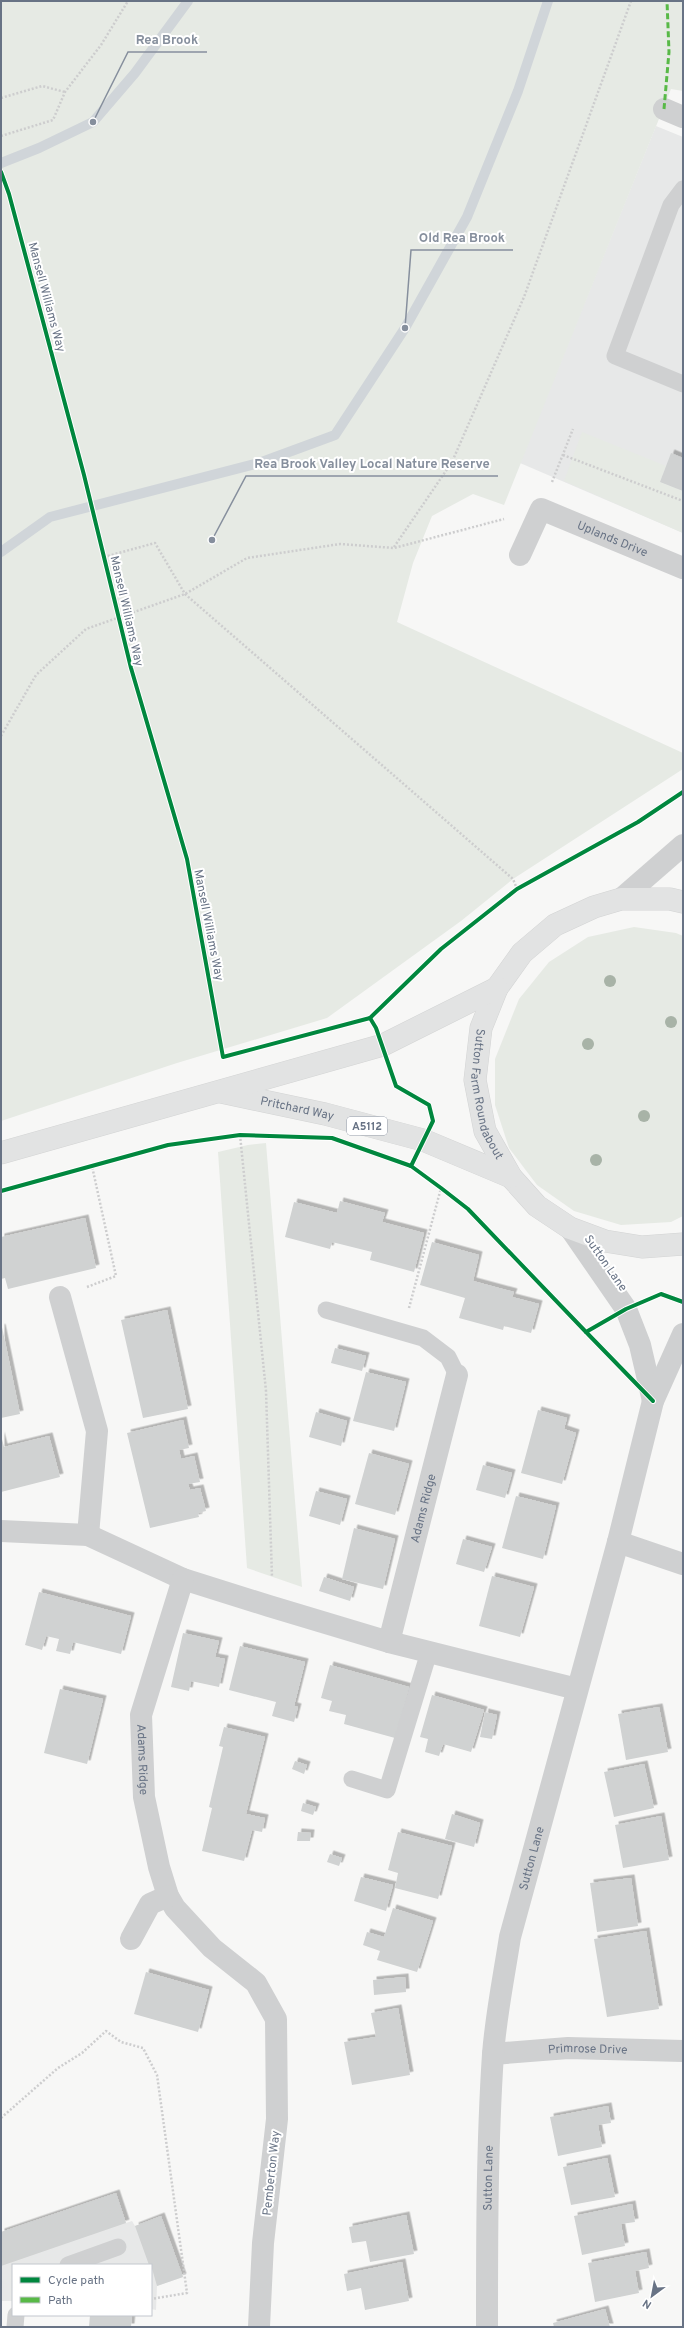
<svg xmlns="http://www.w3.org/2000/svg" width="684" height="2328" viewBox="0 0 684 2328" font-family="Overpass,sans-serif">
<style>
.built{fill:#e7e8e8}
.green{fill:#e6eae4}
.lines{fill:none;stroke-linecap:round;stroke-linejoin:round}
.stream{stroke:#d0d5d9;stroke-width:10}
.building{fill:#d0d2d2;filter:url(#shadow)}
.primary-casing{stroke:#d3d4d4;stroke-width:23}
.path{stroke:#cdcdce;stroke-width:2.5;stroke-dasharray:2 2;stroke-linecap:butt}
.lane{stroke:#cfd0d1;stroke-width:17}
.street{stroke:#cfd0d1;stroke-width:22}
.primary{stroke:#e2e3e3;stroke-width:22}
.quiet{stroke:#58b947;stroke-width:3;stroke-dasharray:6 3;stroke-linecap:butt}
.cycleway-casing{stroke:#fff;stroke-width:6}
.cycleway{stroke:#00873e;stroke-width:4}
.tree{fill:#a8b3a7}
.labels{text-anchor:middle;stroke-width:4;stroke-linejoin:round;paint-order:stroke}
.shield{fill:#fff;stroke:#959daa;stroke-width:1}
.shield-label{font-size:11px;font-weight:bold;fill:#687385}
.street-label{font-size:12px;fill:#687385;stroke:#fff}
.leader{fill:none;stroke:#868f9d;stroke-width:1.5}
.callout-dot{fill:#868f9d;stroke:#fff;stroke-width:1.5}
.callout-label{font-size:13px;text-anchor:middle;font-weight:bold;fill:#868f9d;stroke:#fff;stroke-width:4;stroke-linejoin:round;paint-order:stroke}
</style>
<defs>
<filter id="shadow"><feDropShadow dx="3.5" dy="-3.5" stdDeviation="0" flood-color="#0004"/></filter>
</defs>
<rect width="100%" height="100%" fill="#f7f7f6"/>
<g class="built">
<path d="M656,126l27,11v396l-163,-70z"/>
<path d="M116,2193l10,30 6,-2 3,5 26,-10 22,61 -26,9 -1,24 -5,-1v-44h-138v36h-12v-69z"/>
</g>
<g class="green">
<path d="M1,1h682v90l-12,-2 -167,416 -31,-11 -41,22 -19,47 -16,59 286,131v16l-170,110 -52,42 -134,97 -150,45 -176,58z"/>
<path d="M582,432l84,34 -6,16 23,9v42l-119,-52z"/>
<path d="M634,927l42,6 7,3v280l-12,6 -50,3 -47,-14 -37,-26 -28,-37 -14,-43v-46l24,-60 30,-37 39,-25z"/>
<path d="M266,1143l36,444 -55,-19 -29,-416 30,-7z"/>
</g>
<g class="lines">
<g class="stream">
<path d="M1,163l38,-15 54,-26 42,-49 53,-72"/>
<path d="M1,552l49,-35 209,-54 76,-28 70,-107 62,-111 51,-126 30,-90"/>
</g>
</g>
<g class="building">
<path d="M671,453l12,5v33l-23,-9z"/>
<path d="M340,1201l45,12 -3,9 42,11 -10,39 -44,-12 2,-8 -40,-10 -2,7 -45,-12 9,-35 43,11z"/>
<path d="M85,1218l11,50 -88,21 -3,-11 -4,1v-42z"/>
<path d="M432,1242l47,13 -6,26 41,11 -2,5 27,7 -8,29 -27,-7 -1,4 -44,-12 6,-20 -45,-13z"/>
<path d="M167,1310l21,99 -45,9 -22,-98z"/>
<path d="M2,1327l18,87 -19,4v-90z"/>
<path d="M335,1348l31,8 -4,15 -31,-8z"/>
<path d="M366,1372l40,10 -12,49 -41,-10z"/>
<path d="M538,1410l29,8 -3,11 12,4 -14,51 -41,-11z"/>
<path d="M316,1412l31,9 -6,25 -32,-9z"/>
<path d="M183,1420l6,28 -10,2 2,9 13,-3 6,26 -12,2 2,6 10,-2 6,23 -8,2 1,4 -49,11 -23,-95z"/>
<path d="M1,1435l3,12 45,-11 11,41 -59,15z"/>
<path d="M369,1453l40,11 -14,51 -40,-11z"/>
<path d="M483,1465l29,8 -7,25 -29,-8z"/>
<path d="M316,1491l31,8 -7,26 -31,-9z"/>
<path d="M516,1496l40,10 -13,53 -41,-11z"/>
<path d="M354,1528l41,11 -12,50 -41,-10z"/>
<path d="M463,1539l29,8 -8,25 -28,-8z"/>
<path d="M492,1576l42,11 -14,50 -41,-11z"/>
<path d="M324,1577l30,10 -4,14 -31,-10z"/>
<path d="M39,1592l92,24 -10,38 -48,-12 -3,12 -14,-3 3,-12 -13,-3 -4,14 -17,-5z"/>
<path d="M183,1633l36,8 -4,16 10,2 -6,28 -28,-6 -2,10 -18,-4z"/>
<path d="M240,1646l65,16 -11,44 4,1 -4,15 -22,-6 4,-14 -47,-12z"/>
<path d="M330,1665l79,22 -14,51 -51,-14 2,-9 -17,-4 3,-10 -11,-3z"/>
<path d="M60,1689l43,10 -16,65 -43,-11z"/>
<path d="M432,1695l52,15 -13,42 -28,-8 -4,12 -14,-4 3,-13 -8,-2z"/>
<path d="M659,1707l9,45 -42,8 -8,-46z"/>
<path d="M485,1712l12,3 -5,24 -12,-2z"/>
<path d="M224,1727l41,10 -19,77 19,4 -3,14 -10,-2 -8,31 -42,-10 10,-43 -3,-1 14,-60 -4,-1z"/>
<path d="M295,1761l12,4 -3,9 -12,-5z"/>
<path d="M644,1764l10,44 -40,9 -10,-45z"/>
<path d="M303,1803l13,4 -3,8 -12,-4z"/>
<path d="M452,1814l28,9 -6,24 -29,-8z"/>
<path d="M661,1816l8,44 -46,8 -8,-43z"/>
<path d="M298,1832l13,1 -1,8h-13z"/>
<path d="M398,1832l54,14 -14,53 -43,-11 3,-15 -10,-3z"/>
<path d="M330,1854l12,4 -3,8 -12,-4z"/>
<path d="M361,1877l32,8 -7,26 -32,-10z"/>
<path d="M631,1878l7,48 -41,6 -7,-49z"/>
<path d="M393,1908l40,13 -16,51 -40,-12 3,-9 -17,-6 4,-13 17,5z"/>
<path d="M646,1931l13,78 -52,8 -13,-78z"/>
<path d="M146,1972l63,18 -11,42 -64,-18z"/>
<path d="M405,1977l1,15 -32,3 -1,-15z"/>
<path d="M398,2008l12,67 -58,10 -8,-43 32,-5 -5,-24z"/>
<path d="M608,2106l3,17 -13,2 4,22 -44,9 -8,-39z"/>
<path d="M607,2158l8,39 -44,8 -8,-38z"/>
<path d="M116,2193l10,30 -125,43v-34z"/>
<path d="M632,2204l3,18 -14,2 4,22 -43,9 -8,-39z"/>
<path d="M406,2215l8,39 -44,8 -4,-21 -14,2 -3,-16z"/>
<path d="M161,2216l22,61 -26,9 -6,-21h-2l-14,-39z"/>
<path d="M646,2252l3,16 -14,3 4,22 -44,9 -7,-39z"/>
<path d="M402,2262l7,39 -44,9 -4,-22 -14,3 -3,-17z"/>
<path d="M605,2309l5,18h-56l-1,-4z"/>
<path d="M90,2315h42l-1,12h-42z"/>
</g>
<g class="lines">
<defs>
<g id="primary">
<path id="s6" d="M683,902l-13,-3h-49l-27,8 -39,18 -33,28 -25,35 -16,40 -6,52 10,51 26,46 26,29 33,22 35,13 37,6 41,-3"/>
<path id="s7" d="M221,1092l104,22 98,26 88,37"/>
<path d="M1,1153l382,-108 114,-57"/>
</g>
</defs>
<use href="#primary" class="primary-casing"/>
<g class="path">
<path d="M1,98l41,-12 23,6"/>
<path d="M1,136l52,-16 12,-28 36,-47 27,-44"/>
<path d="M563,455l120,46"/>
<path d="M552,482l21,-53"/>
<path d="M394,547l58,-85 72,-165 107,-296"/>
<path d="M104,557l51,-14 30,51 328,285 4,10"/>
<path d="M1,736l35,-61 50,-46 99,-35 62,-36 93,-14 54,4 110,-29"/>
<path d="M240,1135l26,256 6,186"/>
<path d="M87,1287l29,-11 -24,-110"/>
<path d="M652,1298l9,-4 19,6"/>
<path d="M409,1308l32,-120"/>
<path d="M1,2118l57,-50 24,-15 24,-22 15,11 22,6 14,27 30,218 -36,6"/>
</g>
<g class="lane">
<path d="M683,189l-12,16 -56,151 68,28"/>
<path d="M326,1310l97,28 25,19 9,18"/>
<path d="M352,1779l35,11 42,-138"/>
<path d="M68,2265l50,-18"/>
<path d="M15,2327l1,-12"/>
</g>
<g class="street">
<path d="M664,109l19,8"/>
<path id="s1" d="M520,555l21,-46 142,59"/>
<path d="M621,899l62,-54"/>
<path d="M570,1228l56,81 14,36 13,56"/>
<path d="M60,1297l37,134 -9,104"/>
<path d="M1,1531l87,4 95,44 86,27 120,36 188,47"/>
<path d="M618,1542l65,22"/>
<path id="s2" d="M183,1579l-42,136 3,82 15,70 9,29 7,12 37,40 44,35 20,36 1,100 -14,124 -4,84"/>
<path id="s3" d="M389,1642l68,-267"/>
<path d="M131,1939l19,-35 18,-8"/>
<path id="s4" d="M493,2054l75,-6 115,3"/>
<path id="s5" d="M487,2327c0,-91 0,-182 6,-273 3,-39 11,-78 17,-117l108,-395 35,-141 30,-67"/>
</g>
<use href="#primary" class="primary"/>
<path class="quiet" d="M664,109l5,-57 -2,-51"/>
<defs>
<g id="cycleway">
<path d="M1,172l8,22 75,281 47,193 56,191 36,198 147,-39 6,10 20,58 33,19 4,16 -22,45"/>
<path d="M370,1018l71,-69 76,-60 121,-67 45,-30"/>
<path d="M1,1191l167,-46 72,-10 92,3 79,28 30,22 27,21 118,123 40,-23 35,-15 22,8"/>
<path d="M586,1332l67,69"/>
</g>
</defs>
<use href="#cycleway" class="cycleway-casing"/>
<use href="#cycleway" class="cycleway"/>
</g>
<g class="tree">
<circle cx="610" cy="981" r="6"/>
<circle cx="671" cy="1022" r="6"/>
<circle cx="588" cy="1044" r="6"/>
<circle cx="644" cy="1116" r="6"/>
<circle cx="596" cy="1160" r="6"/>
</g>
<g class="labels">
<rect class="shield" x="347" y="1117" width="40" height="18" rx="3"/>
<g class="shield-label">
<text x="367" y="1130">A5112</text>
</g>
<g class="street-label">
<text transform="translate(47 297) rotate(75)" y="4">Mansell Williams Way</text>
<text dy="4" stroke="none"><textPath href="#s1" startOffset="128">Uplands Drive</textPath></text>
<text transform="translate(127 611) rotate(77)" y="4">Mansell Williams Way</text>
<text transform="translate(209 925) rotate(79)" y="4">Mansell Williams Way</text>
<text dy="4" stroke="none"><textPath href="#s6" startOffset="331">Sutton Farm Roundabout</textPath></text>
<text dy="4" stroke="none"><textPath href="#s7" startOffset="78">Pritchard Way</textPath></text>
<text transform="translate(606 1263) rotate(55)" y="4">Sutton Lane</text>
<text dy="4" stroke="none"><textPath href="#s3" startOffset="138">Adams Ridge</textPath></text>
<text dy="4" stroke="none"><textPath href="#s2" startOffset="187">Adams Ridge</textPath></text>
<text dy="4" stroke="none"><textPath href="#s5" startOffset="473">Sutton Lane</textPath></text>
<text dy="4" stroke="none"><textPath href="#s4" startOffset="95">Primrose Drive</textPath></text>
<text transform="translate(271 2173) rotate(-84)" y="4">Pemberton Way</text>
<text dy="4" stroke="none"><textPath href="#s5" startOffset="149">Sutton Lane</textPath></text>
</g>
</g>
<path class="leader" d="M93 122L128 52H207M405 328L411 250H513M212 540L246 476H498"/>
<g class="callout-dot">
<circle cx="93" cy="122" r="4"/>
<circle cx="405" cy="328" r="4"/>
<circle cx="212" cy="540" r="4"/>
</g>
<g class="callout-label">
<text x="167" y="44">Rea Brook</text>
<text x="462" y="242">Old Rea Brook</text>
<text x="372" y="468">Rea Brook Valley Local Nature Reserve</text>
</g>
<rect width="684" height="2328" fill="none" stroke="#687385" stroke-width="4"/>
<rect x="12" y="2264" width="140" height="52" fill="#ffffff" stroke="#c3c7ce"/>
<rect x="20" y="2277" width="20" height="6" fill="#00873e" stroke="#c3c7ce"/>
<text x="48" y="2284" font-size="12" fill="#687385">Cycle path</text>
<rect x="20" y="2297" width="20" height="6" fill="#58b947" stroke="#c3c7ce"/>
<text x="48" y="2304" font-size="12" fill="#687385">Path</text>
<g transform="translate(652 2296) rotate(212)" stroke="#ffffff" stroke-width="3" paint-order="stroke">
<path d="M0-3L7 15L0 10L-7 15Z" fill="#687385"/>
<text y="-6" font-size="11" font-weight="bold" text-anchor="middle" fill="#687385">N</text>
</g>
</svg>
